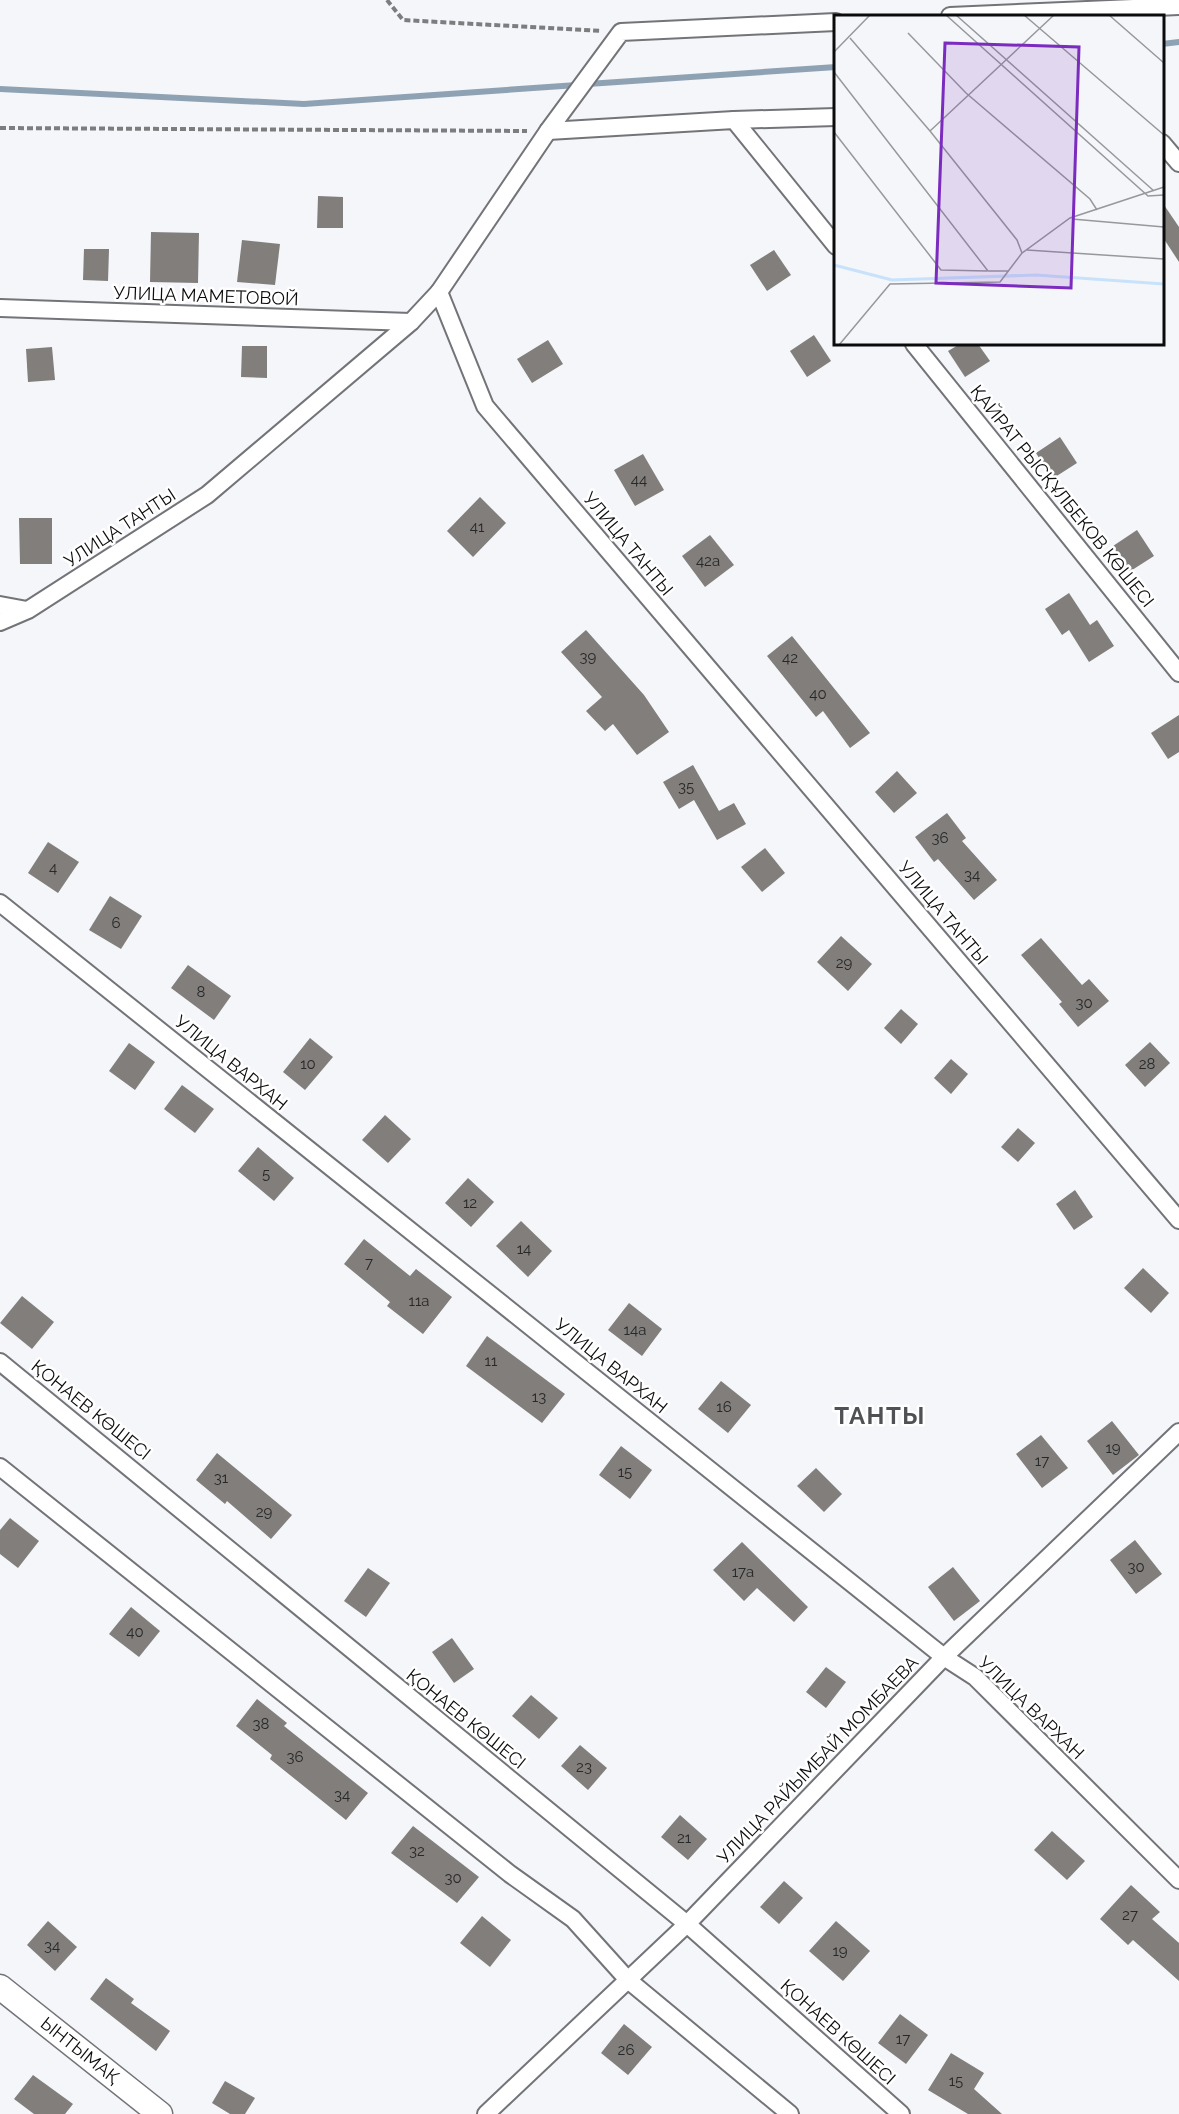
<svg xmlns="http://www.w3.org/2000/svg" width="1179" height="2114" viewBox="0 0 1179 2114" font-family="Raleway,sans-serif">
<style>
.lines{fill:none;stroke-linecap:round;stroke-linejoin:round}
.stream{stroke:#8fa2b4;stroke-width:6}
.building{fill:#817e7c}
.street-casing{stroke:#737478;stroke-width:20}
.secondary-casing{stroke:#737478;stroke-width:27}
.path{stroke:#7c7d7f;stroke-width:4;stroke-dasharray:6 3;stroke-linecap:butt}
.street{stroke:#fff;stroke-width:16}
.secondary{stroke:#fff;stroke-width:24}
.labels{text-anchor:middle;stroke-width:5;stroke-linejoin:round;paint-order:stroke}
.number-label{font-size:15px;fill:#282828}
.street-label{font-size:18px;fill:#0b0b0c;stroke:#fff}
.district-label{font-size:24px;font-weight:bold;letter-spacing:1.5px;fill:#4f5154;stroke:#fff}
.inset-river{fill:none;stroke:#c8e2fc;stroke-width:3}
.inset-road{fill:none;stroke:#97989b;stroke-width:1.5}
.view{fill:#7b2cbf;fill-opacity:0.15;stroke:#7b2cbf;stroke-width:3}
.inset-edge{fill:none;stroke:#0b0b0c;stroke-width:3}
</style>
<rect width="100%" height="100%" fill="#f4f6fa"/>
<g class="lines">
<g class="stream">
<path d="M1162,44l17,-2"/>
<path d="M588,84l248,-17"/>
<path d="M0,89l304,15 273,-19"/>
</g>
</g>
<g class="building">
<path d="M318,196l25,1v31h-26z"/>
<path d="M1162,202l17,25v35l-17,-26z"/>
<path d="M151,232l48,1 -1,50 -48,-1z"/>
<path d="M242,240l38,4 -5,41 -38,-3z"/>
<path d="M84,249h25l-1,32 -25,-1z"/>
<path d="M774,250l17,25 -24,16 -17,-26z"/>
<path d="M814,335l17,26 -24,16 -17,-26z"/>
<path d="M548,340l15,24 -31,19 -15,-24z"/>
<path d="M960,344h18l12,17 -25,16 -17,-26z"/>
<path d="M242,346h25v32l-26,-1z"/>
<path d="M52,347l3,33 -27,2 -2,-33z"/>
<path d="M1060,437l17,26 -25,16 -16,-26z"/>
<path d="M643,454l21,36 -29,16 -21,-36z"/>
<path d="M480,497l26,26 -33,34 -26,-26z"/>
<path d="M19,518h33v46h-32z"/>
<path d="M1137,530l17,26 -25,16 -16,-26z"/>
<path d="M710,535l24,30 -29,22 -23,-31z"/>
<path d="M1069,593l21,32 7,-5 17,26 -25,16 -20,-32 -7,5 -17,-26z"/>
<path d="M586,630l58,65 25,37 -32,23 -24,-31 -8,7 -19,-20 16,-14 -41,-45z"/>
<path d="M792,636l78,97 -20,15 -27,-37 -7,6 -49,-61z"/>
<path d="M1179,715v37l-11,7 -17,-26z"/>
<path d="M693,765l26,46 15,-8 12,21 -29,16 -23,-40 -15,9 -16,-27z"/>
<path d="M897,771l20,22 -23,20 -19,-21z"/>
<path d="M947,813l19,25 -4,3 35,39 -23,20 -36,-41 -4,3 -19,-25z"/>
<path d="M48,842l31,20 -21,31 -30,-20z"/>
<path d="M765,848l20,25 -23,19 -21,-25z"/>
<path d="M110,896l32,20 -21,33 -32,-19z"/>
<path d="M841,936l31,28 -24,27 -31,-29z"/>
<path d="M1041,938l41,47 7,-6 20,22 -31,26 -19,-23 3,-2 -41,-47z"/>
<path d="M188,965l43,31 -17,24 -43,-32z"/>
<path d="M901,1009l17,15 -17,20 -17,-16z"/>
<path d="M310,1038l23,19 -28,33 -22,-18z"/>
<path d="M1150,1042l20,21 -25,24 -20,-22z"/>
<path d="M129,1043l26,19 -20,28 -26,-19z"/>
<path d="M951,1059l17,15 -17,20 -17,-16z"/>
<path d="M182,1085l32,24 -19,24 -31,-24z"/>
<path d="M385,1115l26,24 -23,24 -26,-23z"/>
<path d="M1018,1128l17,15 -17,19 -17,-15z"/>
<path d="M258,1147l36,31 -20,23 -36,-30z"/>
<path d="M468,1178l26,24 -23,25 -26,-24z"/>
<path d="M1075,1190l18,27 -19,13 -18,-26z"/>
<path d="M521,1221l31,30 -24,26 -32,-31z"/>
<path d="M364,1239l46,37 6,-7 36,28 -29,37 -36,-28 3,-4 -46,-38z"/>
<path d="M1143,1268l26,25 -18,20 -27,-25z"/>
<path d="M22,1296l32,26 -22,27 -32,-26z"/>
<path d="M629,1303l33,26 -20,27 -34,-26z"/>
<path d="M487,1336l78,58 -23,29 -76,-57z"/>
<path d="M721,1381l30,24 -23,28 -30,-24z"/>
<path d="M1112,1421l27,34 -26,20 -26,-34z"/>
<path d="M1041,1435l27,33 -26,20 -26,-34z"/>
<path d="M621,1446l31,24 -22,29 -31,-24z"/>
<path d="M217,1453l75,62 -21,24 -44,-38 -2,3 -29,-24z"/>
<path d="M816,1468l26,26 -18,18 -27,-26z"/>
<path d="M10,1518l29,23 -21,27 -18,-14v-24z"/>
<path d="M1135,1540l27,34 -26,20 -26,-34z"/>
<path d="M742,1542l66,65 -14,15 -37,-34 -13,13 -31,-31z"/>
<path d="M953,1567l27,34 -26,20 -26,-34z"/>
<path d="M368,1568l22,15 -24,34 -22,-16z"/>
<path d="M131,1607l29,24 -21,26 -30,-23z"/>
<path d="M452,1638l22,31 -20,14 -22,-31z"/>
<path d="M826,1667l20,15 -20,26 -20,-16z"/>
<path d="M531,1695l27,23 -19,21 -27,-23z"/>
<path d="M257,1699l30,24 -3,3 84,67 -22,27 -76,-61 2,-4 -36,-29z"/>
<path d="M580,1745l27,23 -19,22 -27,-24z"/>
<path d="M680,1815l27,24 -19,21 -27,-23z"/>
<path d="M413,1826l66,51 -22,26 -66,-50z"/>
<path d="M1052,1831l33,30 -18,19 -33,-30z"/>
<path d="M784,1881l19,17 -24,26 -19,-17z"/>
<path d="M1131,1885l29,27 -8,7 27,24v38l-46,-41 -5,5 -28,-26z"/>
<path d="M482,1916l29,24 -21,27 -30,-24z"/>
<path d="M48,1921l29,26 -22,24 -28,-26z"/>
<path d="M836,1921l34,30 -27,30 -34,-30z"/>
<path d="M106,1978l28,21 -3,4 39,28 -14,20 -66,-52z"/>
<path d="M900,2014l28,21 -22,29 -28,-21z"/>
<path d="M624,2024l28,23 -24,28 -27,-22z"/>
<path d="M951,2053l33,20 -10,16 28,25h-34l-40,-24z"/>
<path d="M33,2075l40,29 -8,10h-31l-20,-15z"/>
<path d="M225,2081l30,17 -10,16h-15l-18,-11z"/>
</g>
<g class="lines">
<defs>
<g id="street">
<path d="M950,16l229,-10"/>
<path d="M734,120l102,-3"/>
<path d="M548,131l186,-11 102,126"/>
<path d="M1162,143l17,20"/>
<path d="M439,292l109,-161 73,-99 215,-10"/>
<path d="M0,308l411,14"/>
<path d="M914,344l265,329"/>
<path d="M0,605l27,5"/>
<path d="M0,622l28,-12 179,-115 204,-173 28,-30 46,114 694,814"/>
<path d="M0,903l944,754 31,20 204,203"/>
<path d="M0,1362l687,562 214,190"/>
<path d="M0,1467l510,407 63,45 55,61 162,134"/>
<path d="M486,2114l201,-190 257,-267 235,-225"/>
</g>
<g id="secondary">
<path id="s1" d="M0,1987l160,127"/>
</g>
</defs>
<use href="#street" class="street-casing"/>
<use href="#secondary" class="secondary-casing"/>
<g class="path">
<path d="M387,0l16,20 199,11"/>
<path d="M0,128l527,3"/>
</g>
<use href="#street" class="street"/>
<use href="#secondary" class="secondary"/>
</g>
<g class="labels">
<g class="number-label">
<text x="639" y="485">44</text>
<text x="477" y="532">41</text>
<text x="708" y="566">42а</text>
<text x="588" y="662">39</text>
<text x="790" y="663">42</text>
<text x="818" y="699">40</text>
<text x="686" y="792">35</text>
<text x="940" y="843">36</text>
<text x="53" y="873">4</text>
<text x="972" y="880">34</text>
<text x="116" y="928">6</text>
<text x="844" y="968">29</text>
<text x="201" y="997">8</text>
<text x="1084" y="1008">30</text>
<text x="308" y="1069">10</text>
<text x="1147" y="1069">28</text>
<text x="266" y="1179">5</text>
<text x="470" y="1208">12</text>
<text x="524" y="1254">14</text>
<text x="369" y="1268">7</text>
<text x="419" y="1306">11а</text>
<text x="635" y="1335">14а</text>
<text x="491" y="1366">11</text>
<text x="539" y="1402">13</text>
<text x="724" y="1412">16</text>
<text x="1113" y="1453">19</text>
<text x="1042" y="1466">17</text>
<text x="625" y="1477">15</text>
<text x="221" y="1483">31</text>
<text x="264" y="1517">29</text>
<text x="1136" y="1572">30</text>
<text x="743" y="1577">17а</text>
<text x="135" y="1637">40</text>
<text x="261" y="1729">38</text>
<text x="295" y="1762">36</text>
<text x="584" y="1772">23</text>
<text x="342" y="1800">34</text>
<text x="684" y="1843">21</text>
<text x="417" y="1856">32</text>
<text x="453" y="1883">30</text>
<text x="1130" y="1920">27</text>
<text x="52" y="1951">34</text>
<text x="840" y="1956">19</text>
<text x="903" y="2044">17</text>
<text x="626" y="2055">26</text>
<text x="956" y="2086">15</text>
</g>
<g class="street-label">
<text transform="translate(206 296) rotate(2)" y="6">УЛИЦА МАМЕТОВОЙ</text>
<text transform="translate(1062 496) rotate(51)" y="6">ҚАЙРАТ РЫСҚҰЛБЕКОВ КӨШЕСІ</text>
<text transform="translate(120 528) rotate(-33)" y="6">УЛИЦА ТАНТЫ</text>
<text transform="translate(628 544) rotate(50)" y="6">УЛИЦА ТАНТЫ</text>
<text transform="translate(943 913) rotate(50)" y="6">УЛИЦА ТАНТЫ</text>
<text transform="translate(231 1063) rotate(39)" y="6">УЛИЦА ВАРХАН</text>
<text transform="translate(611 1366) rotate(39)" y="6">УЛИЦА ВАРХАН</text>
<text transform="translate(91 1410) rotate(39)" y="6">ҚОНАЕВ КӨШЕСІ</text>
<text transform="translate(1031 1708) rotate(44)" y="6">УЛИЦА ВАРХАН</text>
<text transform="translate(466 1719) rotate(39)" y="6">ҚОНАЕВ КӨШЕСІ</text>
<text transform="translate(818 1760) rotate(-46)" y="6">УЛИЦА РАЙЫМБАЙ МОМБАЕВА</text>
<text transform="translate(838 2032) rotate(42)" y="6">ҚОНАЕВ КӨШЕСІ</text>
<text dy="6" stroke="none"><textPath href="#s1" startOffset="102">ЫНТЫМАҚ</textPath></text>
</g>
<g class="district-label">
<text x="880" y="1424">ТАНТЫ</text>
</g>
</g>
<g transform="translate(834 15)">
<rect width="330" height="330" fill="#f4f6fa"/>
<path class="inset-river" d="M0,250l58,15 144,-5 128,9"/>
<path class="inset-road" d="M112,0l202,181 16,-1M122,0l198,176M190,0l140,120M275,0l55,48M74,18l58,60 124,106 7,11M16,23l80,93 87,109 5,13 48,-35 94,-31M0,37l36,-37M0,57l154,199h21M96,116l124,-116M0,117l107,138 46,1M238,204l92,8M193,235l137,9M5,330l51,-61 110,-2 22,-29"/>
<path class="view" d="M111,28l134,4 -8,241 -135,-5z"/>
<rect width="330" height="330" class="inset-edge"/>
</g>
</svg>
